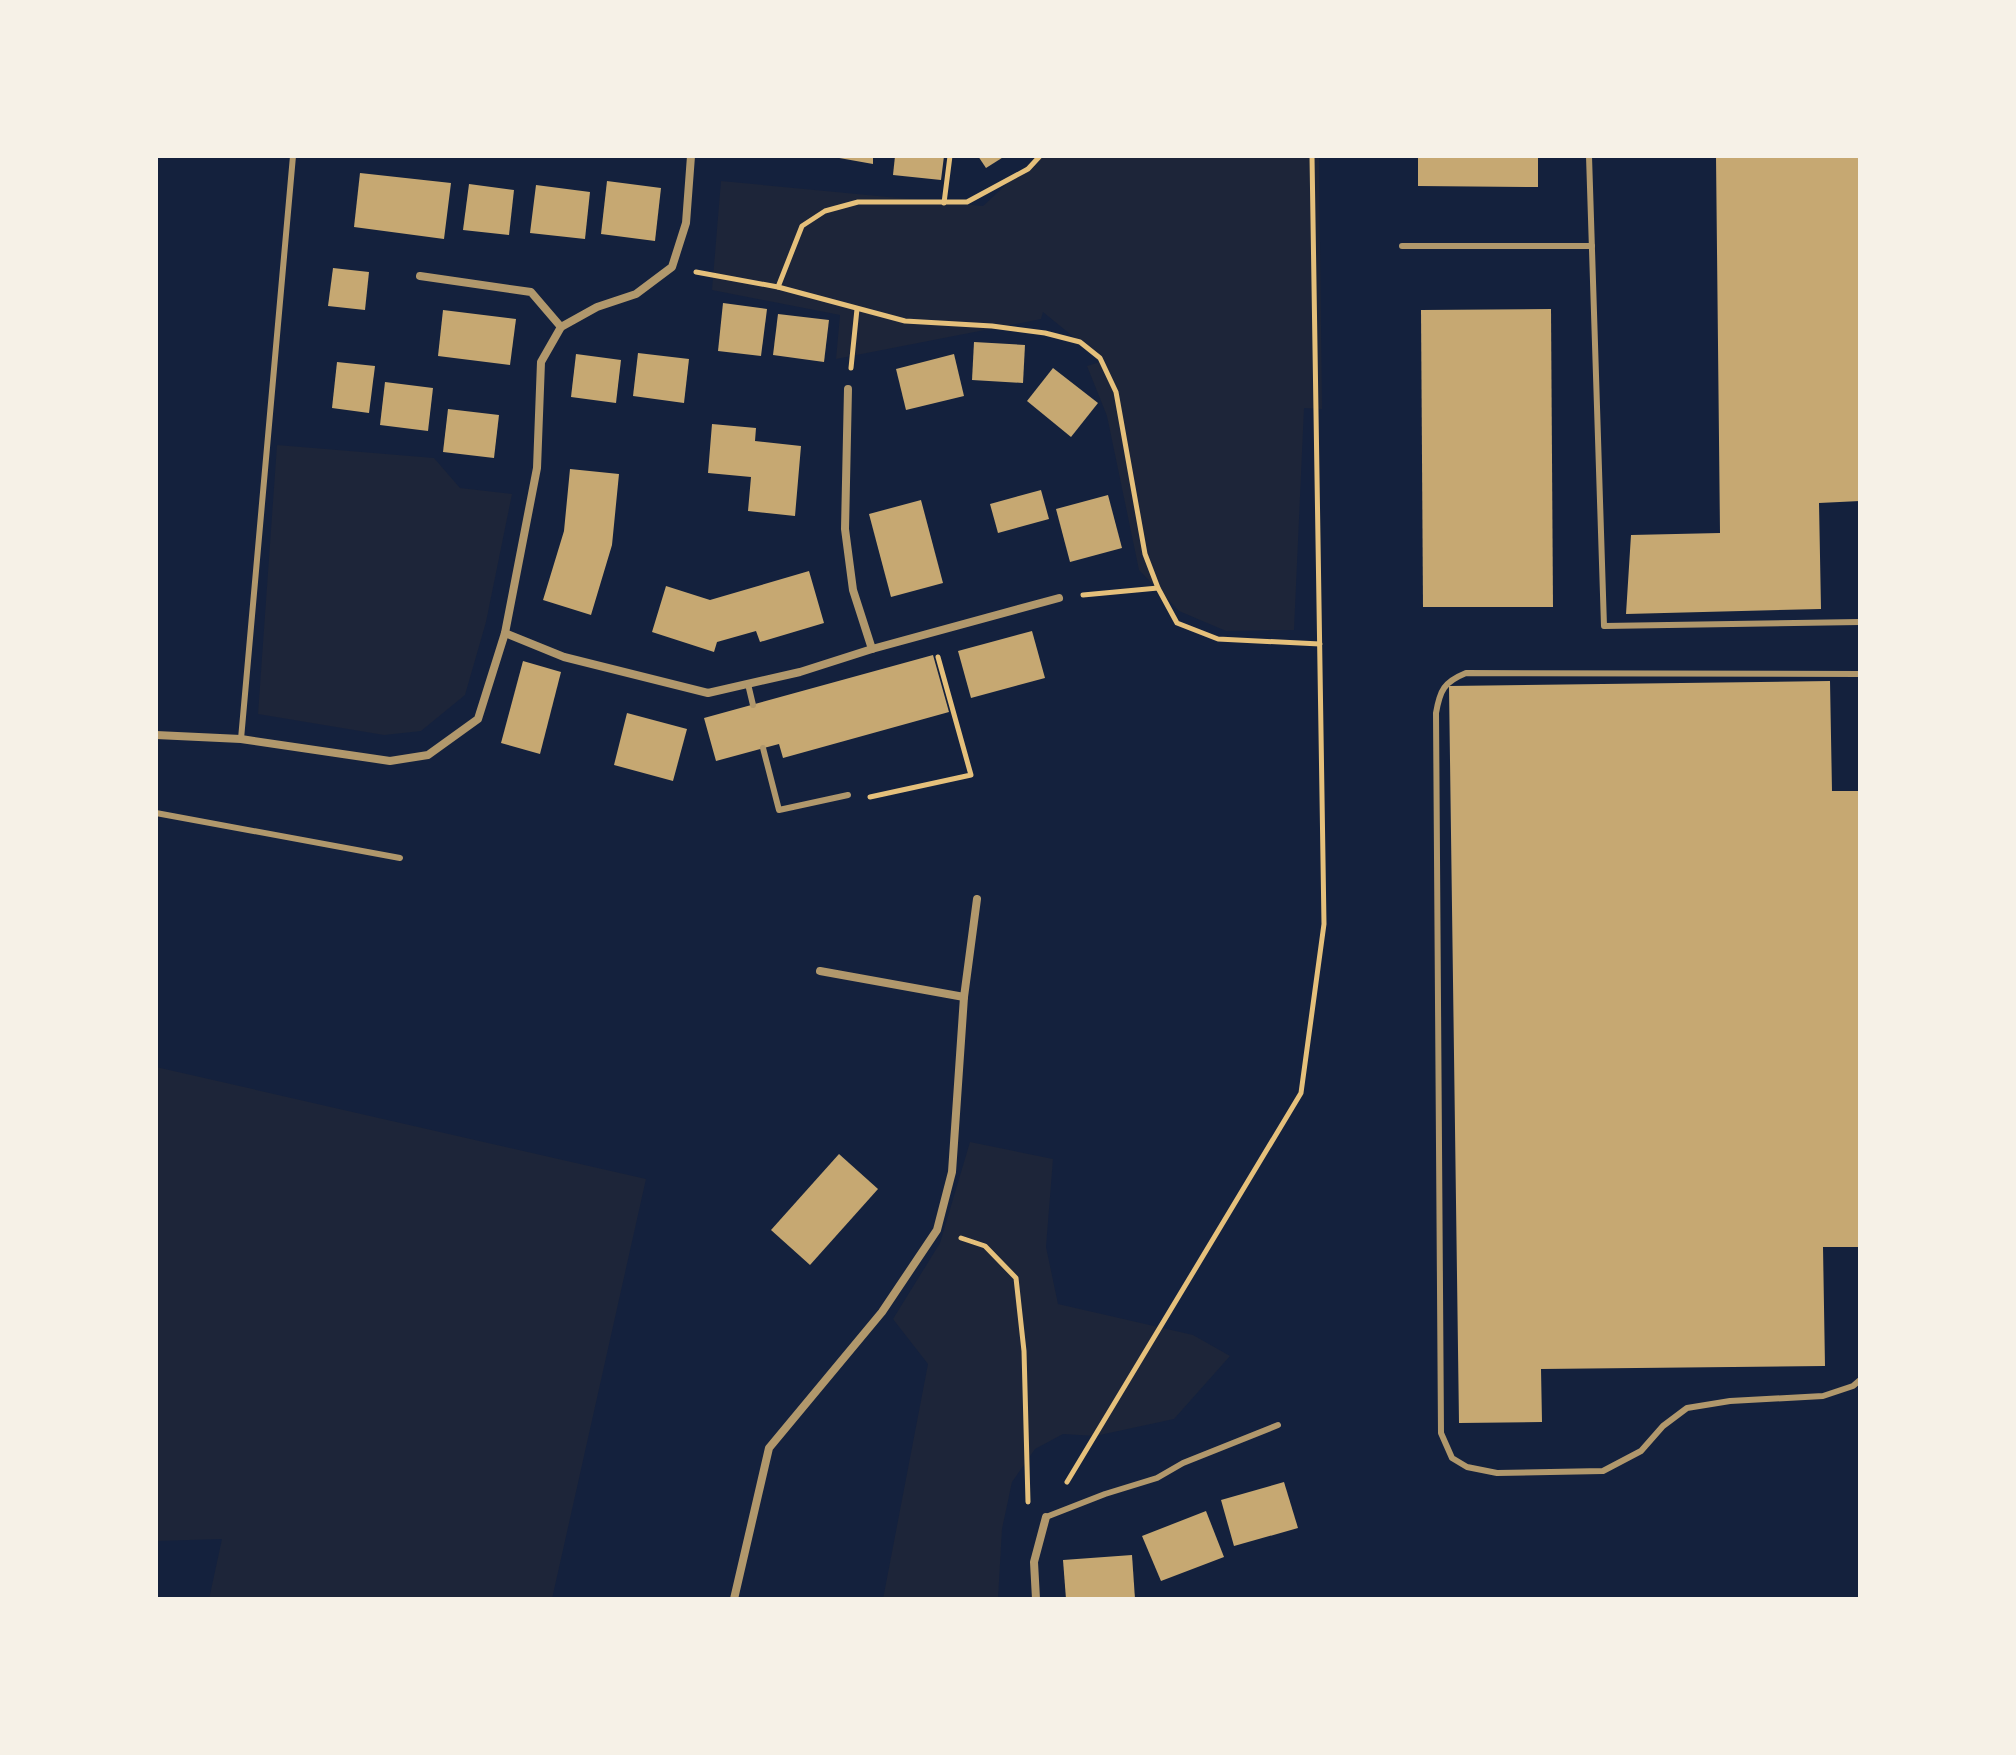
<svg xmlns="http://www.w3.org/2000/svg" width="2016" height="1755" viewBox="0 0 2016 1755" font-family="'Roboto Condensed',sans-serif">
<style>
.green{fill:#1d2539}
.building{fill:#c6a872}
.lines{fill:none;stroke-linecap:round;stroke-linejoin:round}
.path{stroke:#e5c07b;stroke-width:5}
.service{stroke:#b1986c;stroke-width:6}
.minor{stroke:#b1986c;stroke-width:8}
</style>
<rect width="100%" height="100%" fill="#14213d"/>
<g class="green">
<path d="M1037,156h282l3,253 -18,-1 -10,222 -68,1 -47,-20 -40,-41 -32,-154 -20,-50 16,-5 -60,-49 -2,7 -205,40 4,-44 -128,-25 9,-109 262,25z"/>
<path d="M277,445l157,13 26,30 52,6 -26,128 -21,73 -44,36 -37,4 -126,-21z"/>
<path d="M156,1067l490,112 -94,420h-343l13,-60 -66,2z"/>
<path d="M970,1142l83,17 -7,88 12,57 135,31 37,21 -56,63 -79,17 -32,-2 -28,15 -23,33 -10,47 -4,70h-115l45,-235 -35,-45 47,-76z"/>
</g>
<g class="building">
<path d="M828,156h45v8z"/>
<path d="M895,156h49l-3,24 -48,-5z"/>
<path d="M978,156h27l-19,12z"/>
<path d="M1418,156h120v31l-120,-1z"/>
<path d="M1716,156h142l2,345 -41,2 2,106 -195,5 5,-79 89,-2z"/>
<path d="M360,173l91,10 -7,56 -90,-12z"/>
<path d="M607,181l54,7 -6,53 -54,-7z"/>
<path d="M469,184l45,6 -5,45 -46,-5z"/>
<path d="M536,185l54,7 -5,47 -55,-6z"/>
<path d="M333,268l36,4 -4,38 -37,-4z"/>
<path d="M723,303l44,6 -6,47 -43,-5z"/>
<path d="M1551,309l2,298h-130l-2,-297z"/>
<path d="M443,310l73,9 -6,46 -72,-9z"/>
<path d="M778,314l51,6 -5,42 -51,-7z"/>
<path d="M974,342l51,3 -2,38 -51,-3z"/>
<path d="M638,353l51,6 -5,44 -51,-7z"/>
<path d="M576,354l45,6 -5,43 -45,-6z"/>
<path d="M954,354l10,42 -58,14 -10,-41z"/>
<path d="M337,362l38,4 -6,47 -37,-5z"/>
<path d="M1053,368l45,35 -27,34 -44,-36z"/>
<path d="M385,382l48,6 -5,43 -48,-6z"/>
<path d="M448,409l51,6 -5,43 -51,-6z"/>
<path d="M712,424l44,4 -1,13 46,5 -6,70 -47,-5 3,-34 -43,-4z"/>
<path d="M570,469l49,5 -7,71 -21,70 -48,-15 21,-69z"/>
<path d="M1041,490l8,29 -51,14 -8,-29z"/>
<path d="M1108,495l14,53 -52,14 -14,-53z"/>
<path d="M921,500l22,83 -52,14 -22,-83z"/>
<path d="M809,571l15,52 -64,19 -4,-11 -39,11 -3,10 -62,-20 14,-46 44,14z"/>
<path d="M1032,631l13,47 -74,20 -13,-47z"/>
<path d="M933,655l16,57 -166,46 -4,-14 -63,17 -12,-43z"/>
<path d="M523,661l38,11 -21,82 -39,-11z"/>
<path d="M1830,681l2,110h28v456h-37l2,119 -284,3 1,53 -83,1 -10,-737z"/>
<path d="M627,713l60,16 -14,52 -59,-16z"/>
<path d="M839,1154l39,35 -68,76 -39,-35z"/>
<path d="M1284,1482l14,46 -64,18 -13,-46z"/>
<path d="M1206,1511l18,46 -63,24 -19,-45z"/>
<path d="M1132,1555l3,44h-69l-3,-39z"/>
</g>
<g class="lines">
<g class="path">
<path d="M944,203l6,-47"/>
<path d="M696,272l82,15 127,34 87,5 53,7 35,9 20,16 16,34 29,162 13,34 19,35 41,16 102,5"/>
<path d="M778,287l24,-61 23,-15 33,-9h109l61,-33 12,-13"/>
<path d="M851,368l6,-59"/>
<path d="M1083,595l75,-7"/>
<path d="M870,797l101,-22 -33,-118"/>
<path d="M961,1238l24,8 31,32 8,73 4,151"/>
<path d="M1067,1482l234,-389 23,-169 -12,-768"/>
</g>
<g class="service">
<path d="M1589,156l15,470 256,-4"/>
<path d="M1402,246h190"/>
<path d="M1860,674l-394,-1c-22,9 -26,17 -30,40l5,720 11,25 15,9 30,6 106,-2 38,-20 22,-25 24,-18 43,-7 93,-5 30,-10 7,-6"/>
<path d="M748,684l5,21"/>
<path d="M241,739l52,-583"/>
<path d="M763,748l16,62 69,-15"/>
<path d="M156,813l244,45"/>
<path d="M1046,1517l59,-23 52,-16 26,-15 95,-38"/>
</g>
<g class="minor">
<path d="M420,276l111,16 30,35"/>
<path d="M848,389l-3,140 8,61 19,59"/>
<path d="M505,633l59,24 144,36 92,-21 72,-23 187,-51"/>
<path d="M156,735l85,4 149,22 38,-6 50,-36 27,-86 32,-165 4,-106 20,-35 36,-20 39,-13 36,-27 14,-44 5,-67"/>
<path d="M820,971l144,26"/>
<path d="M734,1599l35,-151 113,-136 55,-82 15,-58 12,-175 13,-98"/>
<path d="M1036,1599l-2,-37 12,-45"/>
</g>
</g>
<rect width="2016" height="1755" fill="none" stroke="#f6f1e7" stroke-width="316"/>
</svg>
